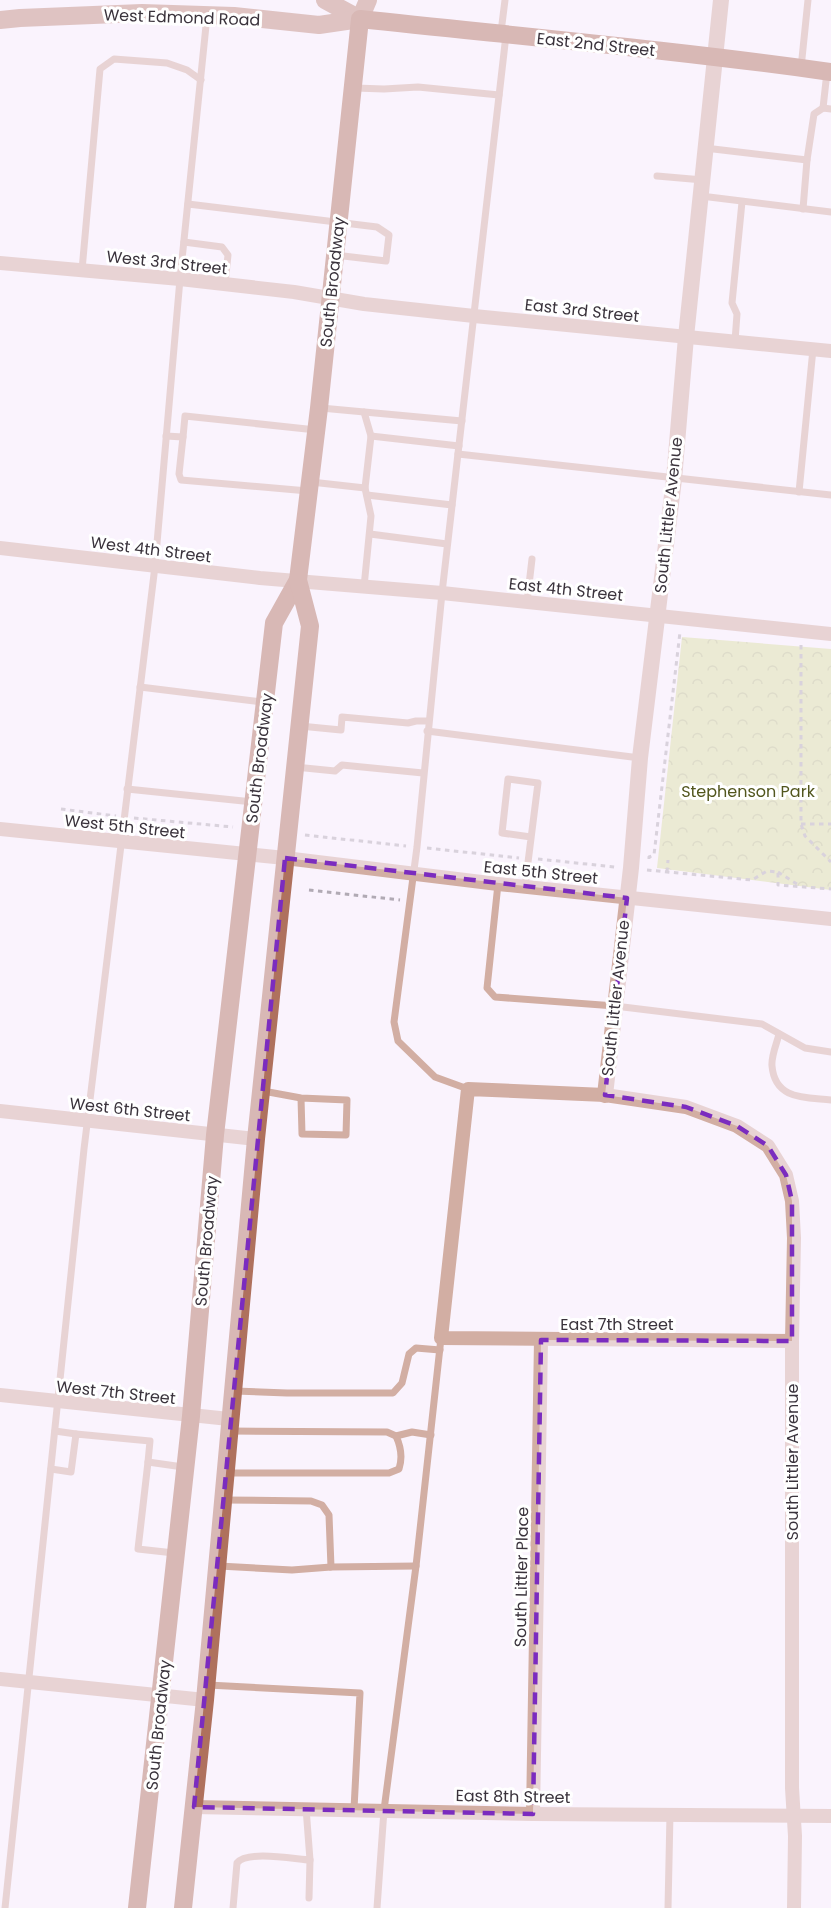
<svg xmlns="http://www.w3.org/2000/svg" width="831" height="1908" viewBox="0 0 831 1908" font-family="Poppins,sans-serif">
<style>
.park{fill:url(#park-crowns)}
.lines{fill:none;stroke-linecap:round;stroke-linejoin:round}
.path{stroke:#b1aab4;stroke-width:3;stroke-dasharray:4.5 4.5;stroke-linecap:butt}
.service{stroke:#d2aea3;stroke-width:7}
.minor{stroke:#d2aea3;stroke-width:14}
.tertiary{stroke:#d2aea3;stroke-width:16}
.secondary{stroke:#be8b7b;stroke-width:18}
.primary{stroke:#af715d;stroke-width:18}
.marked{fill:none;stroke:#7b2cbf;stroke-width:4.5;stroke-dasharray:12 8;stroke-linejoin:round}
.labels{text-anchor:middle;stroke-width:6;stroke-linejoin:round;paint-order:stroke}
.street-label{font-size:16px;fill:#3a333c;stroke:#fff}
.park-label{font-size:16px;fill:#52561e;stroke:#fff}
</style>
<defs>
<pattern id="park-crowns" width="20" height="18" patternUnits="userSpaceOnUse" patternTransform="scale(1.5)"><rect width="20" height="18" fill="#dae0a2"/><path d="M2 6a3 3 0 1 1 6 0M12 15a3 3 0 1 1 6 0" fill="none" stroke="#bcc18c"/></pattern>
</defs>
<rect width="100%" height="100%" fill="#faf3fd"/>
<path class="park" d="M682,637l149,12v241l-174,-22z"/>
<g class="lines">
<g class="path">
<path d="M801,645v179l4,12 26,26"/>
<path d="M61,809l55,7"/>
<path d="M134,818l99,9"/>
<path d="M801,824h30"/>
<path d="M305,835l101,11"/>
<path d="M427,848l92,10"/>
<path d="M538,859l77,8"/>
<path d="M649,859v-2l5,-2 26,-223"/>
<path d="M647,870l105,10 15,-9 11,1v13l53,4"/>
<path d="M667,872l1,-12"/>
<path d="M778,872l22,14"/>
<path d="M309,890l91,10"/>
</g>
<g class="service">
<path d="M501,32l4,-32"/>
<path d="M801,68l7,-68"/>
<path d="M355,88l29,1 34,-2 81,8"/>
<path d="M823,108l4,-36"/>
<path d="M705,148l102,12 7,-46 9,-6 8,1"/>
<path d="M657,176l46,4"/>
<path d="M701,196l130,16"/>
<path d="M188,204l189,23 12,8 -3,26 -51,-6"/>
<path d="M803,209l4,-49"/>
<path d="M184,242l38,5 6,8 -3,29"/>
<path d="M82,270l18,-201 14,-10 53,4 20,7 14,10"/>
<path d="M735,341l2,-27 -5,-11 10,-101"/>
<path d="M321,408l141,13"/>
<path d="M166,436l17,1 2,-21 131,14"/>
<path d="M371,436l88,10"/>
<path d="M183,437l-4,37 2,6 127,11"/>
<path d="M458,454l373,41"/>
<path d="M311,482l54,6"/>
<path d="M799,492l14,-143"/>
<path d="M367,495l85,10"/>
<path d="M370,534l77,10"/>
<path d="M364,587l7,-71 -6,-28 6,-52 -7,-24"/>
<path d="M527,602l5,-43"/>
<path d="M140,687l122,15"/>
<path d="M300,726l41,4 1,-13 66,6 8,-2h12"/>
<path d="M427,731l213,27"/>
<path d="M295,767l40,4 7,-6 81,8"/>
<path d="M127,789l126,13"/>
<path d="M498,884l-11,104 8,9 120,9 147,18 43,24 26,4"/>
<path d="M525,886l13,-103 -30,-4 -6,54 29,4"/>
<path d="M779,1034c-2,9 -8,22 -7,32 3,34 33,31 59,34"/>
<path d="M468,1089l-33,-12 -37,-36 -4,-19 23,-175 25,-254 64,-558"/>
<path d="M263,1091l38,7 46,2 -1,35 -44,-1 -1,-36"/>
<path d="M235,1391l52,2h106l9,-10 7,-29 7,-6 24,2"/>
<path d="M55,1431l21,3"/>
<path d="M396,1436l16,-4 19,3"/>
<path d="M148,1462l-10,87 36,4"/>
<path d="M51,1469l20,3 5,-38 74,7 -2,21 35,5"/>
<path d="M227,1473h162l10,-4c4,-12 2,-22 -3,-33l-9,-4 -156,-1"/>
<path d="M224,1500l87,1 11,4 7,10 2,52"/>
<path d="M219,1566l73,4 39,-3 85,-1"/>
<path d="M208,1685l152,8 -6,116"/>
<path d="M309,1898l1,-38"/>
<path d="M5,1908l79,-759 71,-583 25,-287 27,-263"/>
<path d="M233,1908l4,-45c10,-13 57,-4 73,-3l-4,-52"/>
<path d="M377,1908l7,-98 32,-244 25,-228"/>
<path d="M668,1908l2,-94"/>
</g>
<g class="minor">
<path d="M0,263l180,16 114,13 70,12 110,12 357,35"/>
<path d="M0,548l260,30 182,15 389,41"/>
<path d="M0,829l285,29 213,26 333,35"/>
<path d="M0,1111l256,28"/>
<path d="M792,1341l-351,-3 27,-249 137,6 81,12 51,19 31,20 18,29 6,26 2,37 -2,103v447l3,48 -1,72"/>
<path d="M0,1395l229,24"/>
<path d="M0,1679l205,21"/>
<path d="M194,1807l339,7 298,2"/>
<path d="M533,1814l8,-474"/>
</g>
<path class="tertiary" d="M605,1095l26,-227 9,-110 34,-279 12,-142 35,-337"/>
<g class="secondary">
<path d="M325,0l35,19"/>
<path d="M360,19l8,-19"/>
<path d="M0,20l20,-2 122,-5 92,3 85,9 41,-6"/>
</g>
<g class="primary">
<path d="M137,1908l54,-492 24,-281 59,-512 24,-43"/>
<path d="M183,1908l22,-208 51,-561 54,-513 -12,-46 21,-172 41,-389c157,17 315,31 471,53"/>
</g>
</g>
<path d="M0 0H831V1908H0ZM285,858l342,40 -22,197 81,12 51,19 31,20 18,29 6,26v140l-251,-1 -8,474 -339,-7z" fill="#faf3fd" fill-opacity=".55" fill-rule="evenodd"/>
<path class="marked" d="M285,858l342,40 -22,197 81,12 51,19 31,20 18,29 6,26v140l-251,-1 -8,474 -339,-7z"/>
<g class="labels">
<g class="street-label">
<text transform="translate(182 17) rotate(2)" y="6">West Edmond Road</text>
<text transform="translate(596 44) rotate(6)" y="6">East 2nd Street</text>
<text transform="translate(167 262) rotate(6)" y="6">West 3rd Street</text>
<text transform="translate(332 282) rotate(-84)" y="6">South Broadway</text>
<text transform="translate(582 310) rotate(6)" y="6">East 3rd Street</text>
<text transform="translate(668 515) rotate(-84)" y="6">South Littler Avenue</text>
<text transform="translate(151 549) rotate(7)" y="6">West 4th Street</text>
<text transform="translate(566 589) rotate(6)" y="6">East 4th Street</text>
<text transform="translate(259 758) rotate(-83)" y="6">South Broadway</text>
<text transform="translate(125 826) rotate(6)" y="6">West 5th Street</text>
<text transform="translate(541 872) rotate(6)" y="6">East 5th Street</text>
<text transform="translate(615 998) rotate(-84)" y="6">South Littler Avenue</text>
<text transform="translate(130 1109) rotate(6)" y="6">West 6th Street</text>
<text transform="translate(206 1241) rotate(-85)" y="6">South Broadway</text>
<text x="617" y="1330">East 7th Street</text>
<text transform="translate(116 1392) rotate(6)" y="6">West 7th Street</text>
<text transform="translate(792 1462) rotate(-90)" y="6">South Littler Avenue</text>
<text transform="translate(521 1577) rotate(-89)" y="6">South Littler Place</text>
<text transform="translate(158 1725) rotate(-84)" y="6">South Broadway</text>
<text transform="translate(513 1796) rotate(1)" y="6">East 8th Street</text>
</g>
<g class="park-label">
<text x="748" y="797">Stephenson Park</text>
</g>
</g>
</svg>
